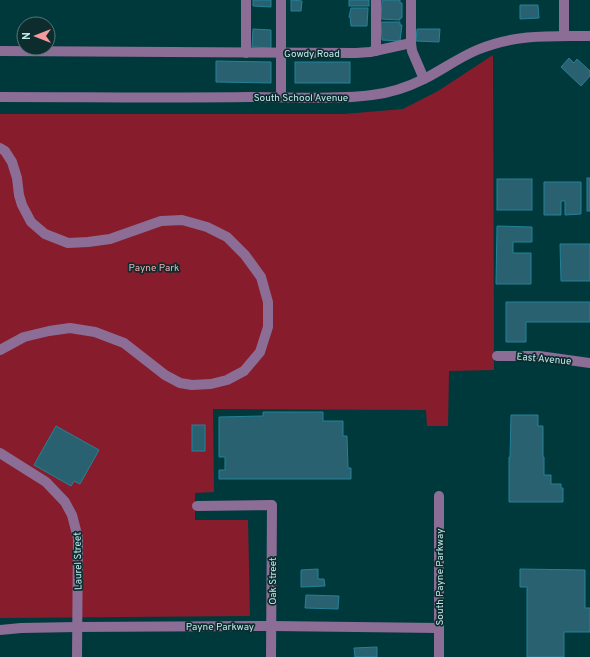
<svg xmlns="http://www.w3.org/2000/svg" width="590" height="657" viewBox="0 0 590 657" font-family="Overpass,sans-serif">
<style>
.green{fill:#871d2c}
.building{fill:#2a6170;stroke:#238299}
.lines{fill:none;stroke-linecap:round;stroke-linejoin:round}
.minor{stroke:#8c6d96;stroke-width:10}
.labels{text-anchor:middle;stroke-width:3.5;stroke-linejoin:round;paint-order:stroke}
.street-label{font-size:10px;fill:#beeaec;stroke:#0d2c2d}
.park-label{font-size:10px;fill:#ecadad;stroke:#0d2c2d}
</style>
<rect width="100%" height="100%" fill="#00393b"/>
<path class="green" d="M493,55l1,315 -45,1 -1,55h-21l-1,-16 -213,-1 1,83 -19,1v27h53l2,96 -250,2v-504h344l59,-5 35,-18z"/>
<g class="building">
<path d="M253,0h18v7l-18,-1z"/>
<path d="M291,0l11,1 -1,10h-10z"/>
<rect x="349" y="0" width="20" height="6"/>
<path d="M382,0h18v3h2v15h-2v2l-19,-1z"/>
<path d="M520,5h18l1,13 -19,1z"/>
<path d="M351,8h17l-1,18h-16l-1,-9h-1z"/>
<path d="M381,22h19v3h2l-2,16 -18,-1z"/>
<path d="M253,29l18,1v18l-19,-1z"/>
<path d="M417,29h23l-1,13 -23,-1z"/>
<path d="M569,58l5,5 3,-4 13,12v5l-9,10 -20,-19z"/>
<path d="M216,61l55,1v21l-55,-1z"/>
<rect x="295" y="62" width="55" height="21"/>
<rect x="587" y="178" width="3" height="33"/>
<rect x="497" y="179" width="35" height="31"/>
<path d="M544,182h37v32l-16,1v-14h-4v14h-17z"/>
<path d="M497,226l35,1v15h-19v11h18v31h-35z"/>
<path d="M560,244h30v37h-29z"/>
<path d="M506,302h84v20h-64v20h-20z"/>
<path d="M263,412h60v9h20v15h4l1,32h3v11h-132v-9h6v-13h-6v-40l44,-1z"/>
<path d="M511,415h27v11h5v31h1v18h7v9h10v4h2v14h-54v-45h1z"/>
<rect x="192" y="425" width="13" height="26"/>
<path d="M56,426l43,24 -19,34 -6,-3 -3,5 -37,-21z"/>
<path d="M318,569v10h6l1,7 -24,1v-17z"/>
<path d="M520,569l65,1v38h5v24h-26v25h-37v-70h-7z"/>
<path d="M306,595l33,1 -1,13 -33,-1z"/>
<path d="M377,647v10h-22l-1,-9z"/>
</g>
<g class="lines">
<g class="minor">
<path d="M281,0v97"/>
<path d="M411,0v43l1,8 12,28"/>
<path d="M564,0v36"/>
<path d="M0,51l356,2 14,-1 41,-9"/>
<path d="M376,51v-51"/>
<path d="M246,53v-53"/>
<path d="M0,97c84,0 167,1 251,0 39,0 83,3 121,-2 18,-2 36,-8 52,-16 18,-9 34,-21 53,-29 38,-16 73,-14 113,-14"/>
<path d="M0,148l5,3 7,11 5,16 2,17 3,10 9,17 14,12 23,9 20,-1 22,-3 51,-18 21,-1 25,7 20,10 18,18 16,22 7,25v25l-8,25 -16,19 -17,9 -16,4 -19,1 -12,-2 -15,-8 -41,-32 -29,-11 -25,-4 -21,3 -25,6 -24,13"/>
<path d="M497,356h42l51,7"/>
<path d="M0,453l46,29 19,20 7,13 6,23 -1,119"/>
<path d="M197,506l75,-1 -1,152"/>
<path d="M0,630l21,-2 56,-1 195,-1 167,2"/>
<path d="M439,657v-161"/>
</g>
</g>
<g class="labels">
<g class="street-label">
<text x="312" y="57">Gowdy Road</text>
<text x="301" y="101">South School Avenue</text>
<text transform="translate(544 358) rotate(5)" y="4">East Avenue</text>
<text transform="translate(77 561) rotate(-91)" y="4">Laurel Street</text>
<text transform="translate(439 577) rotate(-90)" y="4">South Payne Parkway</text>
<text transform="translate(272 581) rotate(-90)" y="4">Oak Street</text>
<text x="220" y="630">Payne Parkway</text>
</g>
<g class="park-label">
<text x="154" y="271">Payne Park</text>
</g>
</g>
<g transform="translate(36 36) rotate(270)"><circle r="19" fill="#0d2c2d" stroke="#547879"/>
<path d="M0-3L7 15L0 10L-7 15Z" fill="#f59b9d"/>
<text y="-6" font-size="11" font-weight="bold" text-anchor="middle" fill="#beeaec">N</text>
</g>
</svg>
